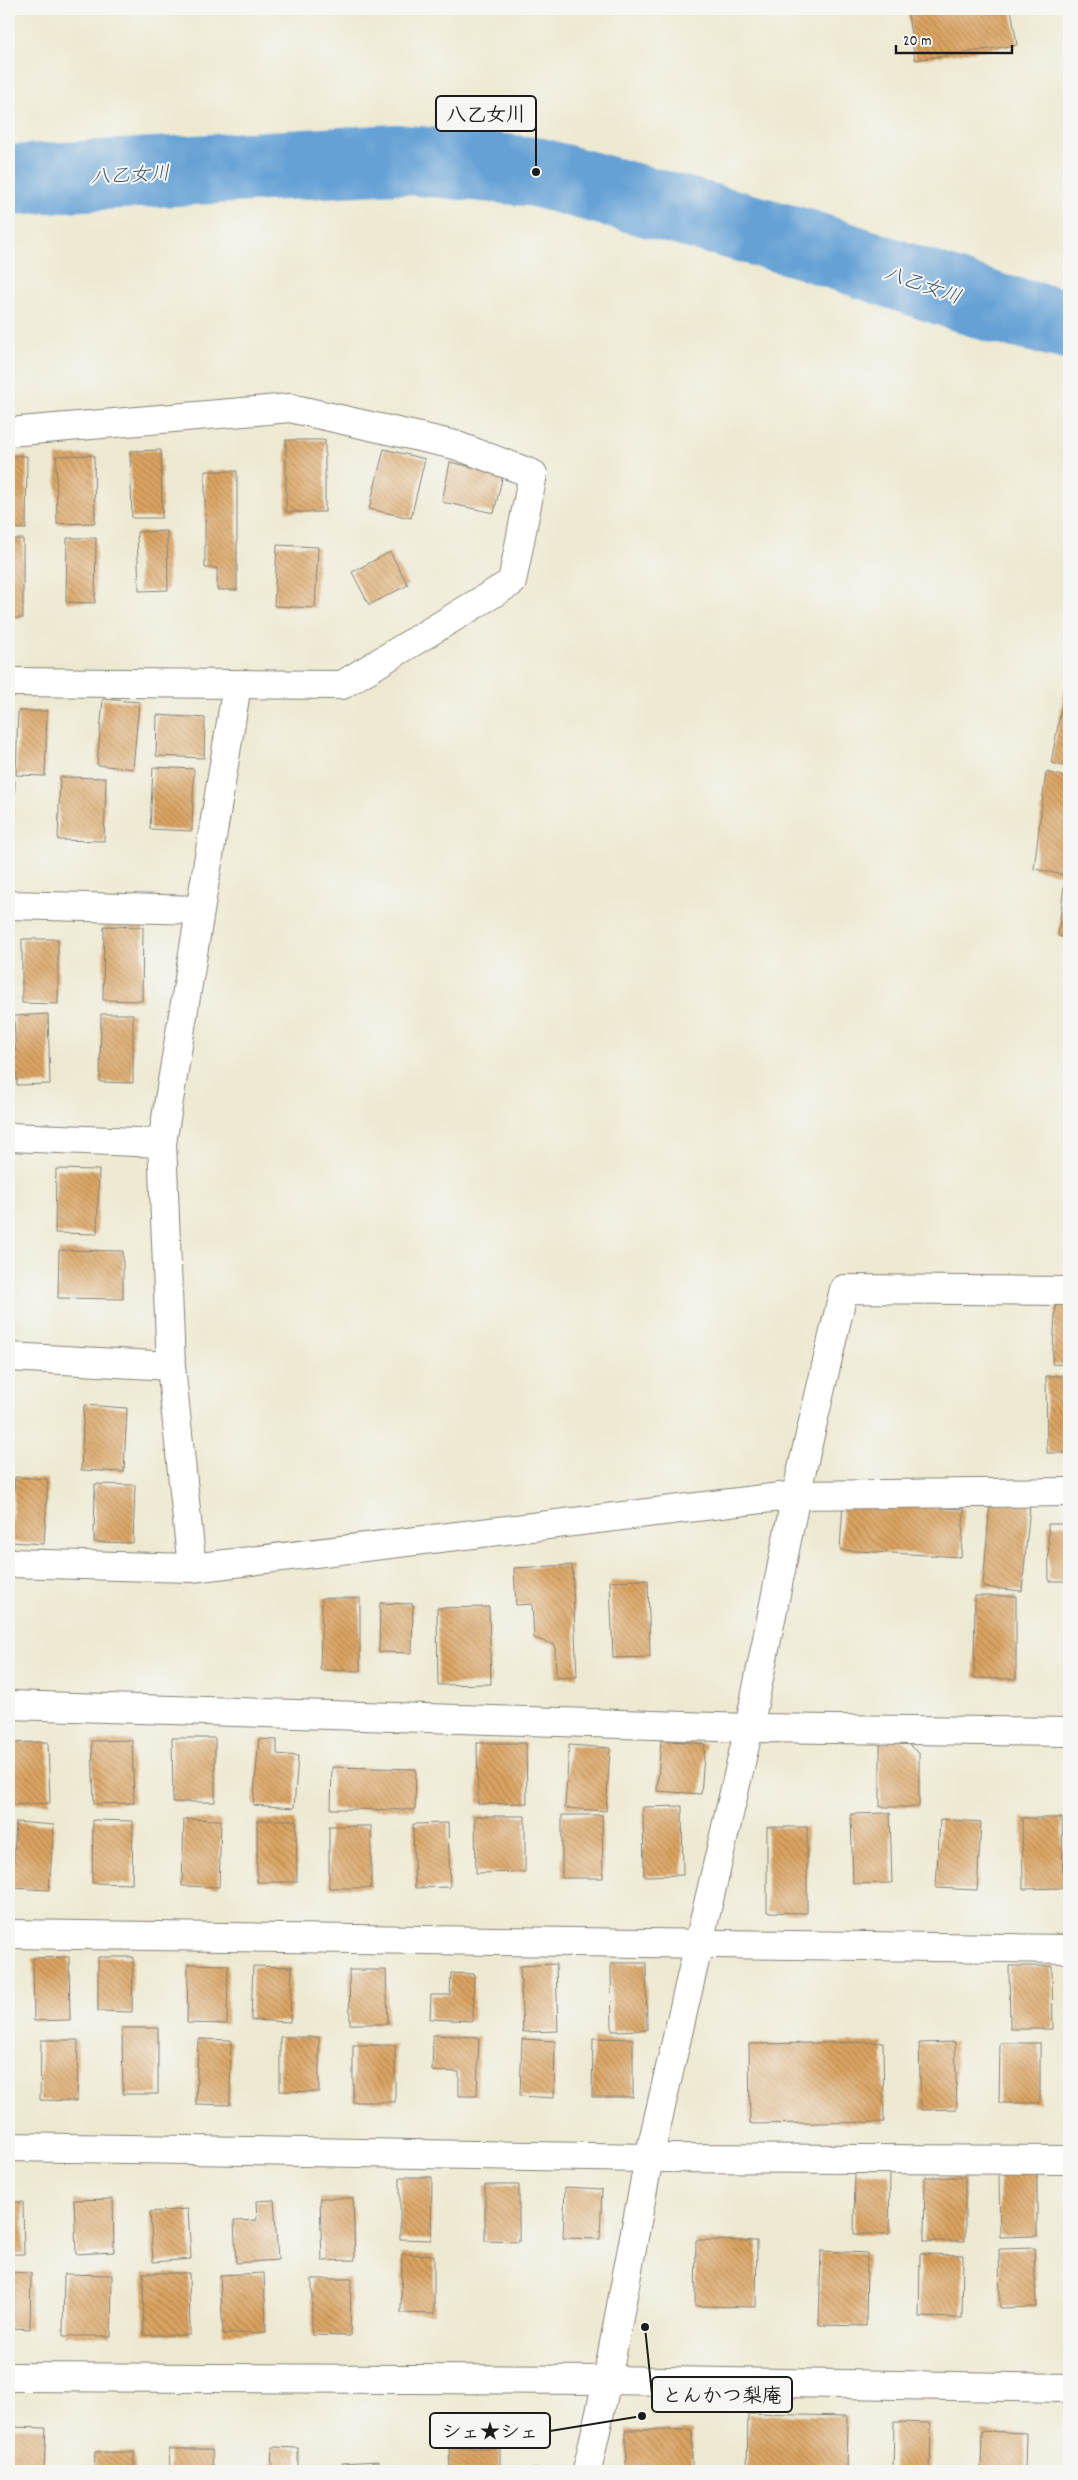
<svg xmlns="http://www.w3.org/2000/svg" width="1078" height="2480" viewBox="0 0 1078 2480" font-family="Dekko,'Klee One',sans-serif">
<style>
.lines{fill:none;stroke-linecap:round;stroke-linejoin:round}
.river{stroke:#65a1d5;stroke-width:70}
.building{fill:url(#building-back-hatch)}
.minor-casing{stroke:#848276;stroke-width:30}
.tertiary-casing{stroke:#848276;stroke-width:30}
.minor{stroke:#fff;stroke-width:28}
.tertiary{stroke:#fff;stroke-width:28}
.labels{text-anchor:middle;stroke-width:4;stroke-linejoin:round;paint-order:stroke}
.water-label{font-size:20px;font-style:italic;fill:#3d586f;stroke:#f6f6f2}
.leader{fill:none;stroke:#1c1c1c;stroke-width:2}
.callout-dot{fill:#1c1c1c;stroke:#f6f6f2;stroke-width:2}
.callout{fill:#f6f6f2;stroke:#1c1c1c;stroke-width:2}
.callout-label{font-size:20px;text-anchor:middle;font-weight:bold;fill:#1c1c1c}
</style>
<defs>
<pattern id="building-back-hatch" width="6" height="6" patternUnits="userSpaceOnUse" patternTransform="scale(1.25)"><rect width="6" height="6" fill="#dba462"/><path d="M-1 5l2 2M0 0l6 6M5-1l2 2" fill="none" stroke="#b18550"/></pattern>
</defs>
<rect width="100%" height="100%" fill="#f6f6f2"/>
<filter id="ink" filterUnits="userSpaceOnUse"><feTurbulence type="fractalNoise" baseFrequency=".02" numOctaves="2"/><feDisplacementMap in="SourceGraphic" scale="10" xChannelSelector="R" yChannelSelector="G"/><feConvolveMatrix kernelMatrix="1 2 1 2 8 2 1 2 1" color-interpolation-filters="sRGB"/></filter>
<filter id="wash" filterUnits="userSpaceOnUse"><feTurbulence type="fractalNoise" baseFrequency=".0096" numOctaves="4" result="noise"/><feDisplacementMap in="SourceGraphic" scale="20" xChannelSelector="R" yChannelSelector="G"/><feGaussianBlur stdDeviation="1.12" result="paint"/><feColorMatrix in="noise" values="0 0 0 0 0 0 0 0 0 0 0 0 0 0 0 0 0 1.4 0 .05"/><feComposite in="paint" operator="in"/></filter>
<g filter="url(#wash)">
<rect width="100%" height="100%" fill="#ede9d1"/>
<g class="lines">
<path class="river" d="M9,180l388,-21 139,13 269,72 193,65 71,16"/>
</g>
<g id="blocks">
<g class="building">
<path d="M907,9h104l6,36 -102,15z"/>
<rect x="286" y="440" width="39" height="72"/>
<path d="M384,449l41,10 -14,59 -42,-9z"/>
<path d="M161,450l1,68h-30l-2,-67z"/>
<path d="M94,455l1,68 -38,1 -1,-68z"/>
<path d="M9,456h18l-1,73 -17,-1z"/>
<path d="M450,462l53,12 -9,39 -52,-11z"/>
<path d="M205,471h32v119h-20v-22h-12z"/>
<path d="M167,531l1,59 -29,1 -2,-59z"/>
<path d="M67,538h29l-1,65 -29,-1z"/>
<rect x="9" y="539" width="14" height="79"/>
<path d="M277,545l41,2 -3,61 -41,-2z"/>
<path d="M390,552l18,33 -39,20 -17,-33z"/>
<path d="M1068,672h1v95l-18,-4z"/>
<path d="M103,699l36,3 -6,67 -36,-4z"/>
<path d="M18,711h29l-2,65 -29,-1z"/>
<path d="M157,715l48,3 -1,40 -48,-2z"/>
<path d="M153,767l41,2 -2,62 -42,-2z"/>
<path d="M1046,772l23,6v98l-35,-7z"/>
<path d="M60,777l46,1 -2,63 -46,-1z"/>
<path d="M9,781h6l-3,71h-3z"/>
<path d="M1064,885l5,1v53l-11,-3z"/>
<path d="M104,926l39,1 -1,74 -39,-1z"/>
<path d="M22,939h36v65l-36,-1z"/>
<path d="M48,1014l2,70 -33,1 -3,-69z"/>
<path d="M101,1014h32v69l-33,-1z"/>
<path d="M56,1169l43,1 -2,64 -42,-1z"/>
<path d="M59,1250l64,1v48l-65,-1z"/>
<path d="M1056,1299l13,1v65l-17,-1z"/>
<path d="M1046,1376h23v77h-22z"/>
<path d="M84,1405l43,3 -3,64 -43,-2z"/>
<path d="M15,1477l33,2 -4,65 -33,-2z"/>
<path d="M95,1484l40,1 -2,58 -39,-1z"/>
<path d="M990,1502l40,3 -8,86 -39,-4z"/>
<path d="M843,1503l121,6 -3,48 -121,-7z"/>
<path d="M1048,1524h21v57h-20z"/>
<path d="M572,1565l5,112 -21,1 -1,-33 -21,-7 -2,-34 -16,1 -2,-37z"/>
<path d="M648,1580l2,77 -37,1 -3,-77z"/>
<path d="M975,1596h41v83l-42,-1z"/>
<path d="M322,1598h38v73l-40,-1z"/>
<path d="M380,1603l33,1 -1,49 -33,-1z"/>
<path d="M489,1607l2,77 -53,1 -1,-77z"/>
<path d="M172,1738h43v64h-42z"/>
<path d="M259,1739l18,1v14l21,2 -4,52 -41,-3z"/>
<path d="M901,1739l18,14v54h-39v-67z"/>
<path d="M132,1740l2,63 -40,1 -2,-63z"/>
<path d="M661,1740l44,4 -4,50 -44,-3z"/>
<path d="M48,1742l2,61 -41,2v-62z"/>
<path d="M477,1743h49l1,60 -49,1z"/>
<path d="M569,1745l41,3 -4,63 -41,-3z"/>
<path d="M332,1767l84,2 -1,41 -84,-1z"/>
<path d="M682,1806l1,69 -39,1 -1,-69z"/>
<path d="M890,1813l2,70 -39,1 -2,-70z"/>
<path d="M562,1815h40l1,63h-41z"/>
<path d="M475,1816h50v56l-49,1z"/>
<path d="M1022,1818h40l1,70 -40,1z"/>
<path d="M184,1819l37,1 -2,67 -37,-1z"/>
<path d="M940,1819l41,3 -4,68 -41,-2z"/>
<path d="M93,1820l40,1 -1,63 -40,-1z"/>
<path d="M257,1820h39l1,62h-40z"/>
<path d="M16,1822l38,3 -5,65 -37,-2z"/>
<path d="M448,1823l2,64 -35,1 -2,-64z"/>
<rect x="329" y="1826" width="42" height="62"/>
<path d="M767,1827h40v86l-40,-1z"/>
<path d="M69,1957l1,63 -36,1 -1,-63z"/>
<path d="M98,1957h35l-1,55 -34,-1z"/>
<path d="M611,1963h35l1,67 -35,1z"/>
<path d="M188,1964l40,1 -1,59 -40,-1z"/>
<path d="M556,1964l2,67 -35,1 -3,-66z"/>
<path d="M253,1966l39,1 -2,55 -39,-2z"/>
<path d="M1009,1966h43l1,63h-43z"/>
<path d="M349,1970h37l2,54h-38z"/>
<path d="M451,1973l23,1 -1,47 -43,-2 1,-24h19z"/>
<path d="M122,2028h36v66h-35z"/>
<path d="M433,2035l46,2 -2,59h-18v-24l-27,-1z"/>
<path d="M280,2037h39v55l-39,-1z"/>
<path d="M593,2038l40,1v58h-41z"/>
<path d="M198,2039l33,1 -1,65 -34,-1z"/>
<path d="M522,2039l33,2 -1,57 -34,-2z"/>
<path d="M41,2040h37l-1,61 -37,-1z"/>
<path d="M883,2042l1,80 -134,2 -1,-80z"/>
<path d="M955,2042l2,67 -36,1 -2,-67z"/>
<path d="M1000,2043h40v60h-41z"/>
<rect x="353" y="2045" width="42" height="57"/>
<path d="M999,2172h38v64l-37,1z"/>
<path d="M855,2173h35l-1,61h-35z"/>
<path d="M400,2177h32l-1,63 -31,-1z"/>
<path d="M925,2177h40v64h-41z"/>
<path d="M485,2185h34v57l-34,-1z"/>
<path d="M565,2187l37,2 -2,50 -37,-1z"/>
<path d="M320,2198h33l2,62 -33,1z"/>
<path d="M113,2199l1,53 -38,2 -2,-54z"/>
<path d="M274,2200l4,60 -42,3 -2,-42 23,-1 -1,-19z"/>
<path d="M9,2202h14l1,52h-15z"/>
<path d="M188,2209l3,50 -38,3 -3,-50z"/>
<path d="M696,2240l61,1 -1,66 -61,-1z"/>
<path d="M1034,2248l2,59 -36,1 -1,-59z"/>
<path d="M821,2251l46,2 -1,73 -47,-1z"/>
<path d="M402,2254l32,1v59l-33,-1z"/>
<path d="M920,2254l43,1 -1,63 -43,-1z"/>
<path d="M9,2272l22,1 -1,56 -21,-1z"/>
<path d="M143,2273h46l1,62h-46z"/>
<path d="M264,2273l2,59 -43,2 -3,-59z"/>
<path d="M64,2274l48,1 -1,61h-48z"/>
<path d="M312,2279h39l-1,57 -38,-1z"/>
<path d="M748,2414l100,2 -1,55h-100z"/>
<path d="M894,2422l37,1 -1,48h-37z"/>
<path d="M9,2427l37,1 -2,43h-35z"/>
<rect x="626" y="2430" width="66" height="41"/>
<path d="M982,2431l44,2 -1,38h-44z"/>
<path d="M272,2447l26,1v23h-27z"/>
<path d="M449,2448h51v23h-50z"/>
<path d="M169,2449h43l1,22h-43z"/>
<path d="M95,2452h39v19h-40z"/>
<path d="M378,2461v10h-36v-8z"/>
<rect x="512" y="2469" width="26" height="2"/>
</g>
</g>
</g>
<g filter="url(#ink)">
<use href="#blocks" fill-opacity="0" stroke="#848276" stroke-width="1"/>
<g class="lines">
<defs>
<g id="minor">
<path d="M9,432l281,-24 165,37 78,29 -21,108 -170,103 -333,-3"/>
<path d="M9,905l191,5"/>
<path d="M9,1137l153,6"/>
<path d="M9,1357l162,9"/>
<path d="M9,1563l183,5 604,-73 273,-3"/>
<path d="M192,1568l-21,-202 -9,-223 75,-458"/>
<path d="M9,1705l740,23 320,4"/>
<path d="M9,1934l1060,15"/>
<path d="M9,2147l640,11 420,2"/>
<path d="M587,2471l20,-91 42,-222 100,-430 47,-233 48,-206 225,2"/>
</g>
<path id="tertiary" d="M9,2377l598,3 462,8"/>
</defs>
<use href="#minor" class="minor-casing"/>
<use href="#tertiary" class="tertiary-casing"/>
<use href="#minor" class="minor"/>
<use href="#tertiary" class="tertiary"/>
</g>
</g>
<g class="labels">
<g class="water-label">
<text transform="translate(130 174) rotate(-3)" y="7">八乙女川</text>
<text transform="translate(923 284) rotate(19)" y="7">八乙女川</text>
</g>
</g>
<path class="leader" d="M536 172L536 114M645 2327L652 2395M642 2416L550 2431"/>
<g class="callout-dot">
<circle cx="536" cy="172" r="5"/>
<circle cx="645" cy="2327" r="5"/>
<circle cx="642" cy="2416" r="5"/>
</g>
<g class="callout">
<rect x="436" y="96" width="100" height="35" rx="5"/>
<rect x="652" y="2377" width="140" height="35" rx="5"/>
<rect x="430" y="2413" width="120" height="35" rx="5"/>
</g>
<g class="callout-label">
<text x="486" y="121">八乙女川</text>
<text x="722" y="2402">とんかつ梨庵</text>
<text x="490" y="2438">シェ★シェ</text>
</g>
<rect width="1078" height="2480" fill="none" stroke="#f6f6f2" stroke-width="30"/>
<path d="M896 45v8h116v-8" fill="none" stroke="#1c1c1c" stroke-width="2.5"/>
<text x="903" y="45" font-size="15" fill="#1c1c1c" stroke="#f6f6f2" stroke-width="4" paint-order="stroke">20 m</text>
</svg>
